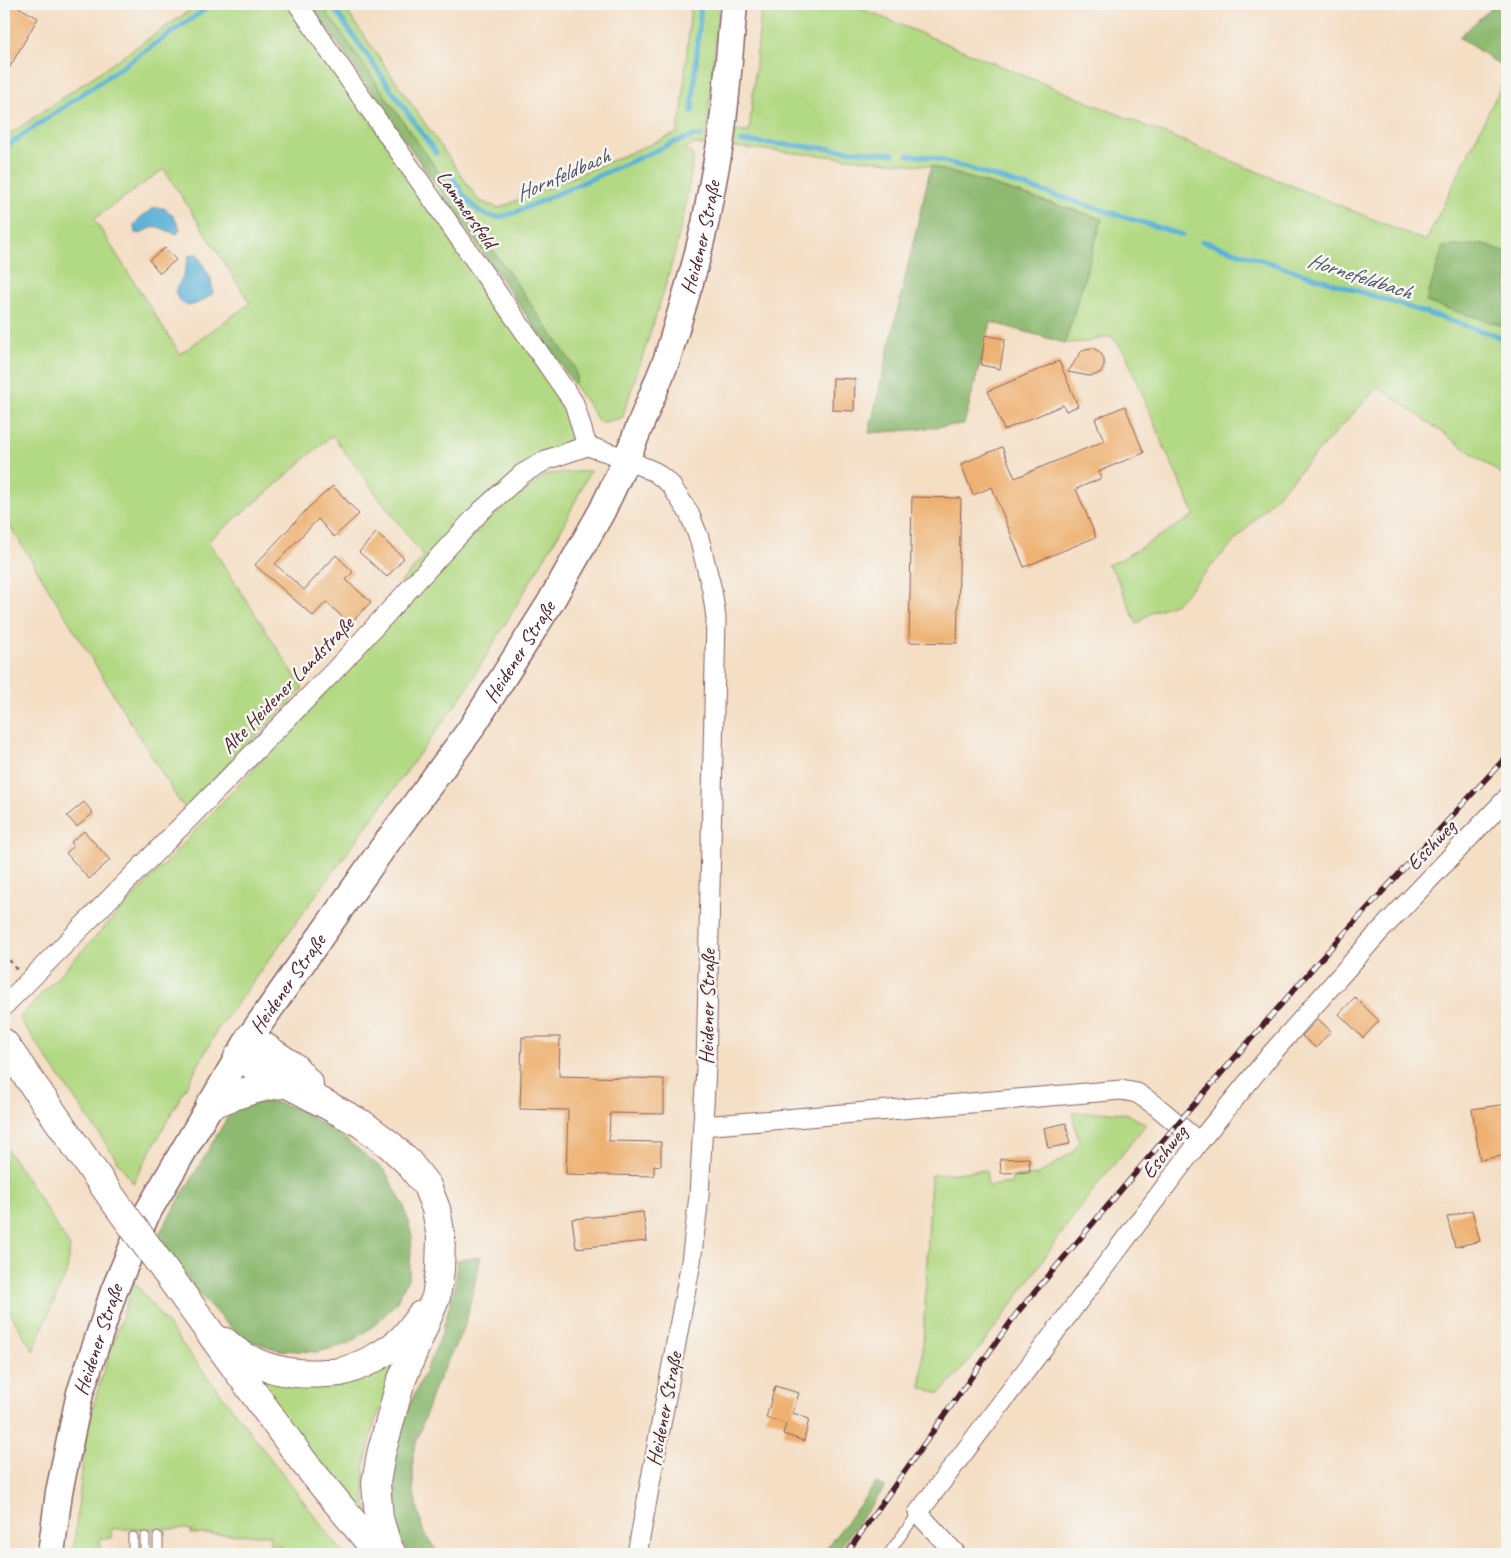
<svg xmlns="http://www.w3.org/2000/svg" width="1511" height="1558" viewBox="0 0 1511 1558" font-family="Caveat,sans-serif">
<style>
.green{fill:#b2d983;stroke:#7e7c57;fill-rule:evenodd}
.forest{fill:#8db971;stroke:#6c6c4e}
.water{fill:#5ab1d7;stroke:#526881}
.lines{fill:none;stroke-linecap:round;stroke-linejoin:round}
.stream{stroke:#5ab1d7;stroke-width:5}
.building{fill:#eeb070}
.lane-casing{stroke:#866261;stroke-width:11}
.street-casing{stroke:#866261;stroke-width:21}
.secondary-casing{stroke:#866261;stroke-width:29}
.highway-casing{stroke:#866261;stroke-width:30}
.path{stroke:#866261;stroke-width:3;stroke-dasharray:4 4;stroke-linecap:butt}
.lane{stroke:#fff;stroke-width:9}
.street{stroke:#fff;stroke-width:19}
.secondary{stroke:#fff;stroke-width:26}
.highway{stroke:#fff;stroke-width:28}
.rail-casing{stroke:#4a1f2b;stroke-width:5.5}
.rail{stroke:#f6f6f2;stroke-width:4;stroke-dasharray:11;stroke-linecap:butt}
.highway-bridge-casing{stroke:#866261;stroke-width:30;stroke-linecap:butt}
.highway-bridge{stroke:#fff;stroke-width:28}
.labels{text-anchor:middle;stroke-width:5;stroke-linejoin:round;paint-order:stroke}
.street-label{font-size:21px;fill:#4a1f2b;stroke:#f6f6f2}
.water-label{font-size:22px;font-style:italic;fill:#505267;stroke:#f6f6f2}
</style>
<rect width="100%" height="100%" fill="#f6f6f2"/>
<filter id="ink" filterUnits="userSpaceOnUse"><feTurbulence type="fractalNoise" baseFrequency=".02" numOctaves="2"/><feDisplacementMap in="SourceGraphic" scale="10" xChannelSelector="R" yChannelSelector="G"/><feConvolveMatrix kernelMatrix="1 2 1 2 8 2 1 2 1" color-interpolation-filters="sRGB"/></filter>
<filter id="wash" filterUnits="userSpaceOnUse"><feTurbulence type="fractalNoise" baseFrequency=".0096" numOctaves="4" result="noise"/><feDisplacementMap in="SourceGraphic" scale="20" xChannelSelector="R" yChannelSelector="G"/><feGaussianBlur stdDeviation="1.12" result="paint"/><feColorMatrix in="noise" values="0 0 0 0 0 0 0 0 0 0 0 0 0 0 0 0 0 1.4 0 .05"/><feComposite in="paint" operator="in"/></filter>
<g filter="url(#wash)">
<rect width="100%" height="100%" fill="#f4dec4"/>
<g class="green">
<path d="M199,4h91l275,398 10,22 -5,13 -4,7 -163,143 -6,-1 27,-29 -92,-122 -70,62 -54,44 95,147 -117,121 -7,-8 -175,-285v-378zM164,169l86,134 -70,51 -86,-135z"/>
<path d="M321,4h21l137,197 20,7 178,-75 5,-23 9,-106h28l-13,141 -12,-1 -11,5 7,3 3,5c-10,90 -43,175 -71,261l-22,5 -26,-39 3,-6 -3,-12z"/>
<path d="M762,4h88l576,237 81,-167v179l-25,-9 -56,58 81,25v151l-129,-91 -201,216 -25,9 -15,12 -22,-50 -8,-9 11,-4 77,-46 -32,-70 -37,-91 -15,-18 -25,6 -21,1 37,-124 -171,-53 -198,-19 2,-16 14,1z"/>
<path d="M590,471l-29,59 -97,163 -246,336 -85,154 -114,-165 470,-499 58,-45z"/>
<path d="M1115,1112l12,2 19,10c-25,33 -52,63 -75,96 -42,58 -81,122 -131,173l-19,-5 10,-213 55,-5 2,16 24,-3v-6l26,-2 34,-22 7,-11 -7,-29z"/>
<path d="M4,1145l27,40 39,62 -3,24 -34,80 -27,-45 -2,1z"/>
<path d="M134,1282l6,7 204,265h-64v-9h-10v-10l-79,-1 1,-3 -5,-2h-76v9l-11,1v15h-27l13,-121 15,-54z"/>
<path d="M411,1342l-36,79 -11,48 1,28 8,37 -120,-155 7,-3 17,6z"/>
</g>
<g class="forest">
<path d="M310,4h11l253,362 3,12 -3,6z"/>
<path d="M1496,4h11v66l-48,-33z"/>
<path d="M931,166l171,53 -37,124 -74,-21 -27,102 -52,6 -43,3z"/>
<path d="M1482,244l25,9v74l-81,-25 17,-55z"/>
<path d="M275,1102l25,8 44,28 41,33 19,35 8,30 -3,41 -13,26 -20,21 -28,20 -30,8 -39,-2 -29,-9 -24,-18 -29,-31 -27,-37 -11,-21 71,-121 24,-10z"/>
<path d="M481,1257l-16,68 -32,66 -20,62v37l10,40 15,24h-29l-10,-16 -10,-41 7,-62 44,-96 15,-52 2,-27z"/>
<path d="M876,1483l9,4 -50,67h-13z"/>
</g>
<g class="water">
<path d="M153,208h11l9,8 7,12 -3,6c-20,-5 -16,-13 -37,0l-5,-1 -1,-8 6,-7z"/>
<path d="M197,254l14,25 2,14c-14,12 -31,21 -38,-2 7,-12 12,-21 13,-35z"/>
</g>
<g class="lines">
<g class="stream">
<path d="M331,4l105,149"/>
<path d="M692,111l9,-107"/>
<path d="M741,141l152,13"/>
<path d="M4,148l209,-144"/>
<path d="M908,155l23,2 252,78"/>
<path d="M451,175c11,17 24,43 48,42 5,-1 10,-3 15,-4l161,-71 19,-6h7"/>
<path d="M1202,241l305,98"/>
</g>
</g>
<g id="blocks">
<g class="building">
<path d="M4,4h9l25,14 -34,59z"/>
<path d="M165,248l11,12 -16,13 -11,-13z"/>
<path d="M985,335l20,4 -5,30 -19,-4z"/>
<path d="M1093,348l7,4 4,7v7l-3,6 -6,3 -6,1 -21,-4 12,-19 5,-4z"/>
<path d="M1059,361l19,45 -12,5 -3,-6 -59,25 -16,-39z"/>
<path d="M833,378l22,1 -1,32 -22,-1z"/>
<path d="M1125,406l19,47 -45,18 3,7 -26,11 20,48 -72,30 -32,-80 -19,8 -12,-31 41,-17 13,31 89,-37 -9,-22z"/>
<path d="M333,486l26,28 -25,23 -16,-18 -43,45 29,26 32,-35 17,17 -7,8 25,22 -21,22 -24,-22 -13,14 -58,-51 53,-57z"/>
<path d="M912,497l49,1 -4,145 -48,-1z"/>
<path d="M376,533l28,25 -17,19 -28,-25z"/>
<path d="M84,802l9,11 -16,14 -10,-11z"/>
<path d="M84,831l26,29 -21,19 -23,-26 8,-7 -3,-4z"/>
<path d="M1355,997l24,24 -16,17 -24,-24z"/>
<path d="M1318,1019l13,12 -15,17 -14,-12z"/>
<path d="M522,1037h38l-1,39 105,3v35l-54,-1 -1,28 52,1v24l-7,-1v11l-88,-2 2,-64 -48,-1z"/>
<path d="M1507,1104v51l-27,5 -8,-51z"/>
<path d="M1066,1123l4,21 -22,4 -4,-20z"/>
<path d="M1029,1158l1,14 -29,1 -1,-14z"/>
<path d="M1472,1210l8,31 -25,6 -8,-30z"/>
<path d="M643,1212l4,29 -71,7 -4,-29z"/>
<path d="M775,1386l24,7 -6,20 16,6 -5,22 -21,-7 3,-10 -20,-6z"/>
</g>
</g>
</g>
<g filter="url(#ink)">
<use href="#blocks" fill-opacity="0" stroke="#866261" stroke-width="1"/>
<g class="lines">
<defs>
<g id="lane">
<path d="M133,1537v17"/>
<path d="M145,1537v17"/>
<path d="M158,1554v-17"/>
<path d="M888,1554l30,-41"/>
</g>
<g id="street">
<path d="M298,4l32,48 244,351 13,43"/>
<path d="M4,1006l331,-336 145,-158 42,-38 24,-14 41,-14 29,9 39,17 15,12 19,29 10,25 13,52 4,28 -10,450 -7,128 -8,66 -54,292"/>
<path d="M703,1126l418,-36 16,3 18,12 44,37"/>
<path d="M956,1554l-38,-41 281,-371 73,-89 108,-122 127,-133"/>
</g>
<g id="secondary">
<path id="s1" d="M51,1554l8,-62 21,-99 34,-102 32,-76 104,-178 132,-188 88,-119 80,-127 52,-92 24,-51 41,-101 28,-94 10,-41 16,-85 5,-45 8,-90"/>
</g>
<g id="highway">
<path d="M250,1037l44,30 15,17"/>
<path d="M4,1043l111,159"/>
<path d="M238,1057l124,67 28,21 18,17 19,24 9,23 5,28 -1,33 -4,27 -36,87 -19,70 -5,29 3,35 8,27 5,9"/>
<path d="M210,1105c27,-11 49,-19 78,-22"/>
<path d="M169,1276l134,185 76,93"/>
<path d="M225,1342c28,26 63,34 100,31 6,0 13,0 19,-2 20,-6 42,-18 57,-31 8,-7 14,-17 20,-25"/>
</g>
</defs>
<use href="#lane" class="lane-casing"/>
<use href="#street" class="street-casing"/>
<use href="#secondary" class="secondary-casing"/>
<use href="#highway" class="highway-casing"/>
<path class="path" d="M4,954l13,16"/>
<use href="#lane" class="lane"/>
<use href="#street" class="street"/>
<use href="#secondary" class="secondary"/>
<use href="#highway" class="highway"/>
<defs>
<path id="rail" d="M846,1554l171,-241 160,-189 142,-163 188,-205"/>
</defs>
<use href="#rail" class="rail-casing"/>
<use href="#rail" class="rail"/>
<defs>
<path id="highway-bridge" d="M115,1202l54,74"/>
</defs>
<use href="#highway-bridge" class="highway-bridge-casing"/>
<use href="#highway-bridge" class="highway-bridge"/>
</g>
</g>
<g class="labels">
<g class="street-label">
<text transform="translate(467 209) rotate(55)" y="7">Lammersfeld</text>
<text dy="7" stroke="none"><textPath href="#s1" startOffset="1485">Heidener Straße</textPath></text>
<text dy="7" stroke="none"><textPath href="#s1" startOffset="1030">Heidener Straße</textPath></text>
<text transform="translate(287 685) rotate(-46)" y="7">Alte Heidener Landstraße</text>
<text transform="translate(1431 845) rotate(-46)" y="7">Eschweg</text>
<text dy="7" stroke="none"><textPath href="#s1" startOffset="625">Heidener Straße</textPath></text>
<text transform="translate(707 1007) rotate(-89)" y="7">Heidener Straße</text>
<text transform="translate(1164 1152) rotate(-52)" y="7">Eschweg</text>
<text dy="7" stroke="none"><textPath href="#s1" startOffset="220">Heidener Straße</textPath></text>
<text transform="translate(664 1409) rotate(-79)" y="7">Heidener Straße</text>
</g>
<g class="water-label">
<text transform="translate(562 174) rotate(-24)" y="8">Hornfeldbach</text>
<text transform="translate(1360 275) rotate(18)" y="8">Hornefeldbach</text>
</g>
</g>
<rect width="1511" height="1558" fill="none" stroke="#f6f6f2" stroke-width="20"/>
</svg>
